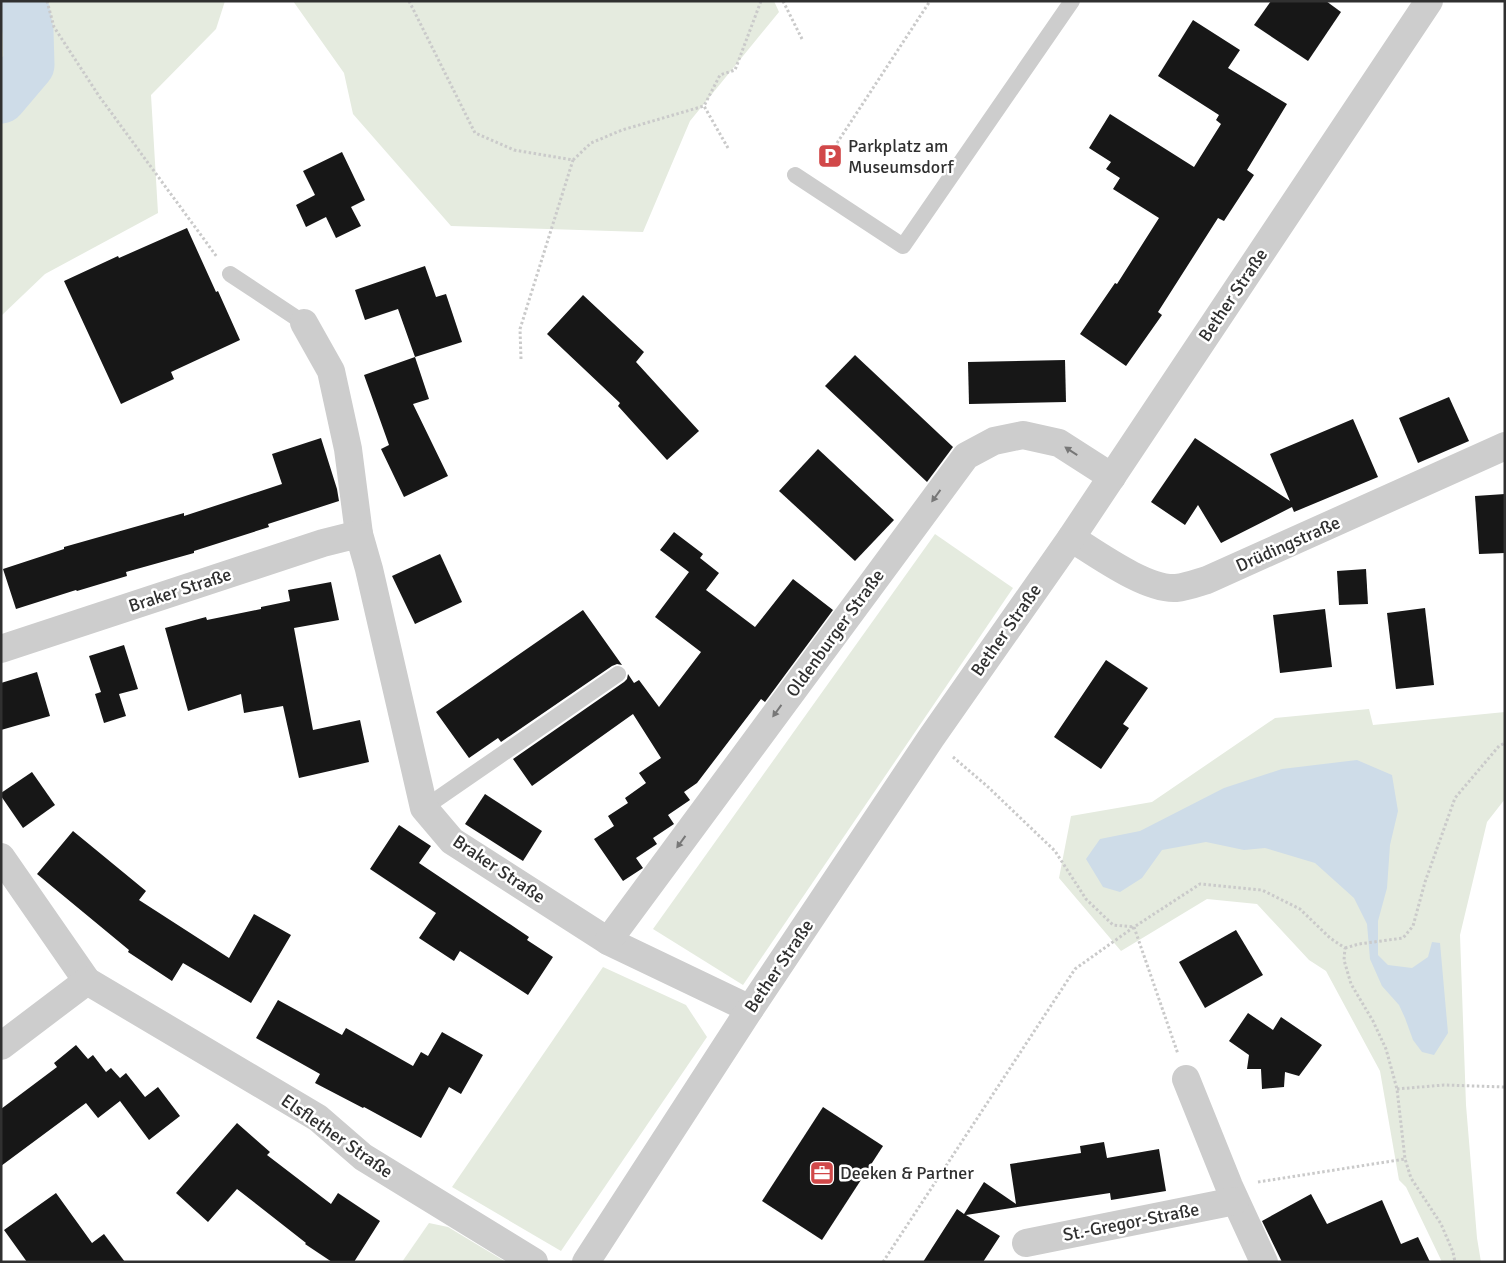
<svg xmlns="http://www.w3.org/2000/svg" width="1506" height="1263" viewBox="0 0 1506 1263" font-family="Signika,sans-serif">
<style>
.green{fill:#e5ebdf}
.water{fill:#cedce8}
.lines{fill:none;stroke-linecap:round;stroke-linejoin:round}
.river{stroke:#cedce8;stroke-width:51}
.building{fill:#171717}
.path{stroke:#cacaca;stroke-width:3;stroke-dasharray:2.5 2.5;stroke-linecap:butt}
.service{stroke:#cdcdcd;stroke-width:16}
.minor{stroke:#cdcdcd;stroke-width:28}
.tertiary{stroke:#cdcdcd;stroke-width:28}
.oneway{fill:#777}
.labels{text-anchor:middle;stroke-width:5;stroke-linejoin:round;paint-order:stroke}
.poi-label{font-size:18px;fill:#303030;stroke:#fff;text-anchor:start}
.street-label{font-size:18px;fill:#303030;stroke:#fff}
</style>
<rect width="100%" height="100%" fill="#fff"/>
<g class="green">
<path d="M1,1h224l-9,28 -65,66 7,118 -113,61 -44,42z"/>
<path d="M293,1h481l5,11 -89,109 -47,111 -192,-6 -98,-112 -9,-41z"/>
<path d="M935,534l78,54 -270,397 -90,-56z"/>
<path d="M1369,709l4,16 132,-13v87l-18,23 -27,113 6,170 11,133 4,24h-39l-36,-75 -7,-7 -19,-109 -54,-100 -17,-11 -52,-56 -50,-5 -86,52 -62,-73 12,-62 81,-14 123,-84z"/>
<path d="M603,967l83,38 21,32 -146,214 -109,-64z"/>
<path d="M429,1223l19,4 58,35h-104z"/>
</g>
<path class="water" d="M1357,760l35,15 6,36 -8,34 -3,43 -9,33v34l10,10 24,3 16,-11 4,-15 8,1 8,90 -14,22 -12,-3 -9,-12 -8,-22 -6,-13 -17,-19 -12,-27 -3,-35 -13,-26 -39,-35 -50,-15 -21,2 -38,-8 -44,8 -20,28 -22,14 -17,-5 -17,-28 14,-20 40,-8 84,-43 58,-19z"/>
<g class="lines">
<path class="river" d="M1,98l28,-33 -1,-34 -6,-30"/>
</g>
<g class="building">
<path d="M1271,1h55l15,11 -33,49 -54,-36z"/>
<path d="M1193,20l47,30 -12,18 59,36 -40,66 7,5 -30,46 -6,-3 -60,94 4,3 -36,51 -46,-32 35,-51 2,1 42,-66 -46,-29 7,-11 -14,-9 5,-7 -22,-14 21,-34 84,53 27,-43 -5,-4 3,-5 -61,-39z"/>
<path d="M342,152l23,48 -14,7 10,19 -25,12 -10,-21 -20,10 -10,-22 19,-10 -12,-24z"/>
<path d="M187,228l29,64 2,-1 22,49 -69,32 3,7 -53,25 -57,-123 54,-25 1,2z"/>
<path d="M425,266l11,31 10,-3 16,48 -47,15 -17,-48 -33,11 -10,-30z"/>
<path d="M583,295l61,57 -8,10 63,69 -32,29 -49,-54 2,-3 -73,-69z"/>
<path d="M855,355l98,92 -26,35 -102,-96z"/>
<path d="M415,357l14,42 -16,5 35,72 -44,21 -23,-48 8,-4 -25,-70z"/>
<path d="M1065,360l1,42 -97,2 -1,-42z"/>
<path d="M1449,397l20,44 -51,22 -19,-45z"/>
<path d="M1353,419l25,58 -84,35 -2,-5 -71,36 -23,-38 -13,20 -34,-23 44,-64 95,63 -20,-47z"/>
<path d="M321,438l16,51 2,12 -71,23 1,3 -75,24v2l-68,19 1,4 -50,15 -1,-1 -60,19 -13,-40 61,-20v-2l120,-34v3l98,-32 -10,-30z"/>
<path d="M818,449l76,71 -39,41 -76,-70z"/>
<path d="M1505,494v59l-26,1 -4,-58z"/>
<path d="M674,532l29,22 -3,4 19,15 -13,17 49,37 38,-48 40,31 -68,92 -4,-3 -64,84 -13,9 6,8 -22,15 6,9 -21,14 4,6 -21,14 7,10 -20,13 -29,-42 20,-13 -6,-10 20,-13 -3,-5 21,-15 -7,-10 22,-15 -28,-44 -101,72 -19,-27 111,-77 3,-3 1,-5 6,9 5,-3 20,27 42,-55 -46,-35 34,-45 -29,-22z"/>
<path d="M440,554l22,48 -47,22 -23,-48z"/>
<path d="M1366,569l2,35 -29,1 -2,-34z"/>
<path d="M331,582l8,38 -45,8 19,102 47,-10 9,42 -70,16 -16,-72 -39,7 -3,-19 -53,17 -23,-83 41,-11 1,3 54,-11v-2l29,-6 -2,-11z"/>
<path d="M1425,608l9,77 -38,4 -9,-76z"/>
<path d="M1325,609l7,58 -52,6 -7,-58z"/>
<path d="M583,610l39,55 -5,-1 -5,2 -111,76 -3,-4 -29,20 -33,-46z"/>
<path d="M124,645l14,44 -19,5 7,22 -22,7 -9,-29 6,-2 -12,-36z"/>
<path d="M1106,660l42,28 -25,36 6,4 -28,41 -47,-32z"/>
<path d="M37,672l13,44 -49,14v-47z"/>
<path d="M32,772l23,33 -32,23 -22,-32v-3z"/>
<path d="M485,794l57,37 -19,30 -58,-37z"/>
<path d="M399,825l32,21 -12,17 110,74 -2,3 26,17 -25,38 -68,-44 -6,10 -35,-23 17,-25 -66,-44z"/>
<path d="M73,831l73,60 -7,9 90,58 25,-44 37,21 -40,68 -68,-40 -11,18 -44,-29 1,-2 -92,-76z"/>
<path d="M1236,930l27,45 -58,33 -26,-46z"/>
<path d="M278,1000l64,35 4,-7 67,38 8,-14 7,4 14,-24 41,23 -22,39 -12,-7 -28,51 -57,-31 -1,1 -48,-25 5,-9 -64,-36z"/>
<path d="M1248,1013l25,17 8,-13 41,28 -23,31 -14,-4 -1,15 -22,2 -1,-20h-14l2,-14 -20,-14z"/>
<path d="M76,1045l12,14 5,-4 13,17 5,-4 9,10 6,-5 19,24 13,-10 22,29 -31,24 -29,-39 -22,17 -12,-15 -85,63v-57l56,-42 -3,-4z"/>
<path d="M823,1107l60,39 -61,94 -60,-39z"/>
<path d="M237,1123l33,29 -3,3 64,49 7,-11 42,28 -26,41h-22l-27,-18 1,-1 -69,-54 -29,33 -32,-29z"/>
<path d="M1104,1142l3,16 52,-9 7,42 -55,9 -1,-7 -144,22 34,21 -17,26h-60l34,-53 7,5 20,-32 32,22 -6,-40 71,-11 -1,-7z"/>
<path d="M56,1193l36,50 12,-9 21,28h-98l-23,-32z"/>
<path d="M1311,1194l16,30 55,-24 19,44 17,-7 12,25h-148l-20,-41z"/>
</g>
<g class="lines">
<g class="path">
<path d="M47,1l7,26 45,69 118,161"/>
<path d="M409,1l66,132 39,17 59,10 18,-17 31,-13 82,-24"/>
<path d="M783,1l20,40"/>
<path d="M837,143l93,-142"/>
<path d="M728,148l-24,-42 16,-31 15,-5 26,-69"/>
<path d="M521,359l-1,-30 53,-169"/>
<path d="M953,757l34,29 68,65 31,48 27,26 21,2"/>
<path d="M1134,927l44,127"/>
<path d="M1345,948l14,-4 44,-6 10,-12 12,-44 30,-84 44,-52 6,-3"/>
<path d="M1397,1089l47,-4 61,2"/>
<path d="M1258,1182l147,-23"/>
<path d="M883,1262l192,-293 59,-42 66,-43 62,6 38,19 30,29 15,10 -1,12 7,24 22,37 13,28 11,40 8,70 6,19 30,46 12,28 2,10"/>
</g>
<g class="service">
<path d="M795,175l108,71 169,-245"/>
<path d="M230,274l74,49"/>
<path d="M424,808l194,-134"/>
</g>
<g class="minor">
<path d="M304,323l27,48 17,78 11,85"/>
<path d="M1071,538c26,16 75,52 105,50 11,-1 21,-5 31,-8l298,-134"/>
<path d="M1,649l322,-106 36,-9 10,35 55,239 28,33 156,100 142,68"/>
<path d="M1,857l86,124"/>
<path d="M608,941l358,-485 28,-15 29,-6 36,8 53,34"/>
<path d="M1,1046l86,-65 231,137 45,39 171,105"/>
<path d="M1186,1079l43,107 35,76"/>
<path d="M1026,1243l209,-42"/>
</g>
<path class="tertiary" d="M586,1262l164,-253 181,-271 140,-200 358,-537"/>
</g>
<defs><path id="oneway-solid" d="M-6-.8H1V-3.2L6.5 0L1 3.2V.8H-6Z" transform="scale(1.25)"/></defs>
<g class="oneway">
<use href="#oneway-solid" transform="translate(1071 451) rotate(-147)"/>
<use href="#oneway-solid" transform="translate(936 496) rotate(126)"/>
<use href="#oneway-solid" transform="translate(777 711) rotate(126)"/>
<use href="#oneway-solid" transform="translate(681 842) rotate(126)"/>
</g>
<defs>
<symbol id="parking-square" viewBox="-11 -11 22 22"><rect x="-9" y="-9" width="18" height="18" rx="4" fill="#d14849" stroke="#fff"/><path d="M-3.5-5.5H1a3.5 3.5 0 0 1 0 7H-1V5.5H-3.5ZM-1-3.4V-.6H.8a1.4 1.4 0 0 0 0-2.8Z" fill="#fff"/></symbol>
<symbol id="office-square" viewBox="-11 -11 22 22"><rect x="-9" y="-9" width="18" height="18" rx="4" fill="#d14849" stroke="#fff"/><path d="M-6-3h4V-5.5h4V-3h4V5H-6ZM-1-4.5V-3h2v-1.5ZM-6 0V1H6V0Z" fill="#fff"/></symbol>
</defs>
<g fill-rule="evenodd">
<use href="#parking-square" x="816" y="142" width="28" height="28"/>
<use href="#office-square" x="808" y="1159" width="28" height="28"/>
</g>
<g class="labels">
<g class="poi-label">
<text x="848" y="152">Parkplatz am<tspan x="848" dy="21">Museumsdorf</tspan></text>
<text x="840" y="1179">Deeken &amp; Partner</text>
</g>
<g class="street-label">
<text transform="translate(1233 295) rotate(-56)" y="6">Bether Straße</text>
<text transform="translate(1288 544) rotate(-24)" y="6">Drüdingstraße</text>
<text transform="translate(180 590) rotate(-18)" y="6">Braker Straße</text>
<text transform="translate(1006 630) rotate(-55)" y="6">Bether Straße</text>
<text transform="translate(835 633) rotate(-54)" y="6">Oldenburger Straße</text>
<text transform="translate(499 869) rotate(34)" y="6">Braker Straße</text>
<text transform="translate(779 966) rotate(-56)" y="6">Bether Straße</text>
<text transform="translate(337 1136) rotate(35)" y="6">Elsflether Straße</text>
<text transform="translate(1131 1222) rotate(-11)" y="6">St.-Gregor-Straße</text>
</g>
</g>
<rect width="1506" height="1263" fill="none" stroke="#303030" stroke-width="5"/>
</svg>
